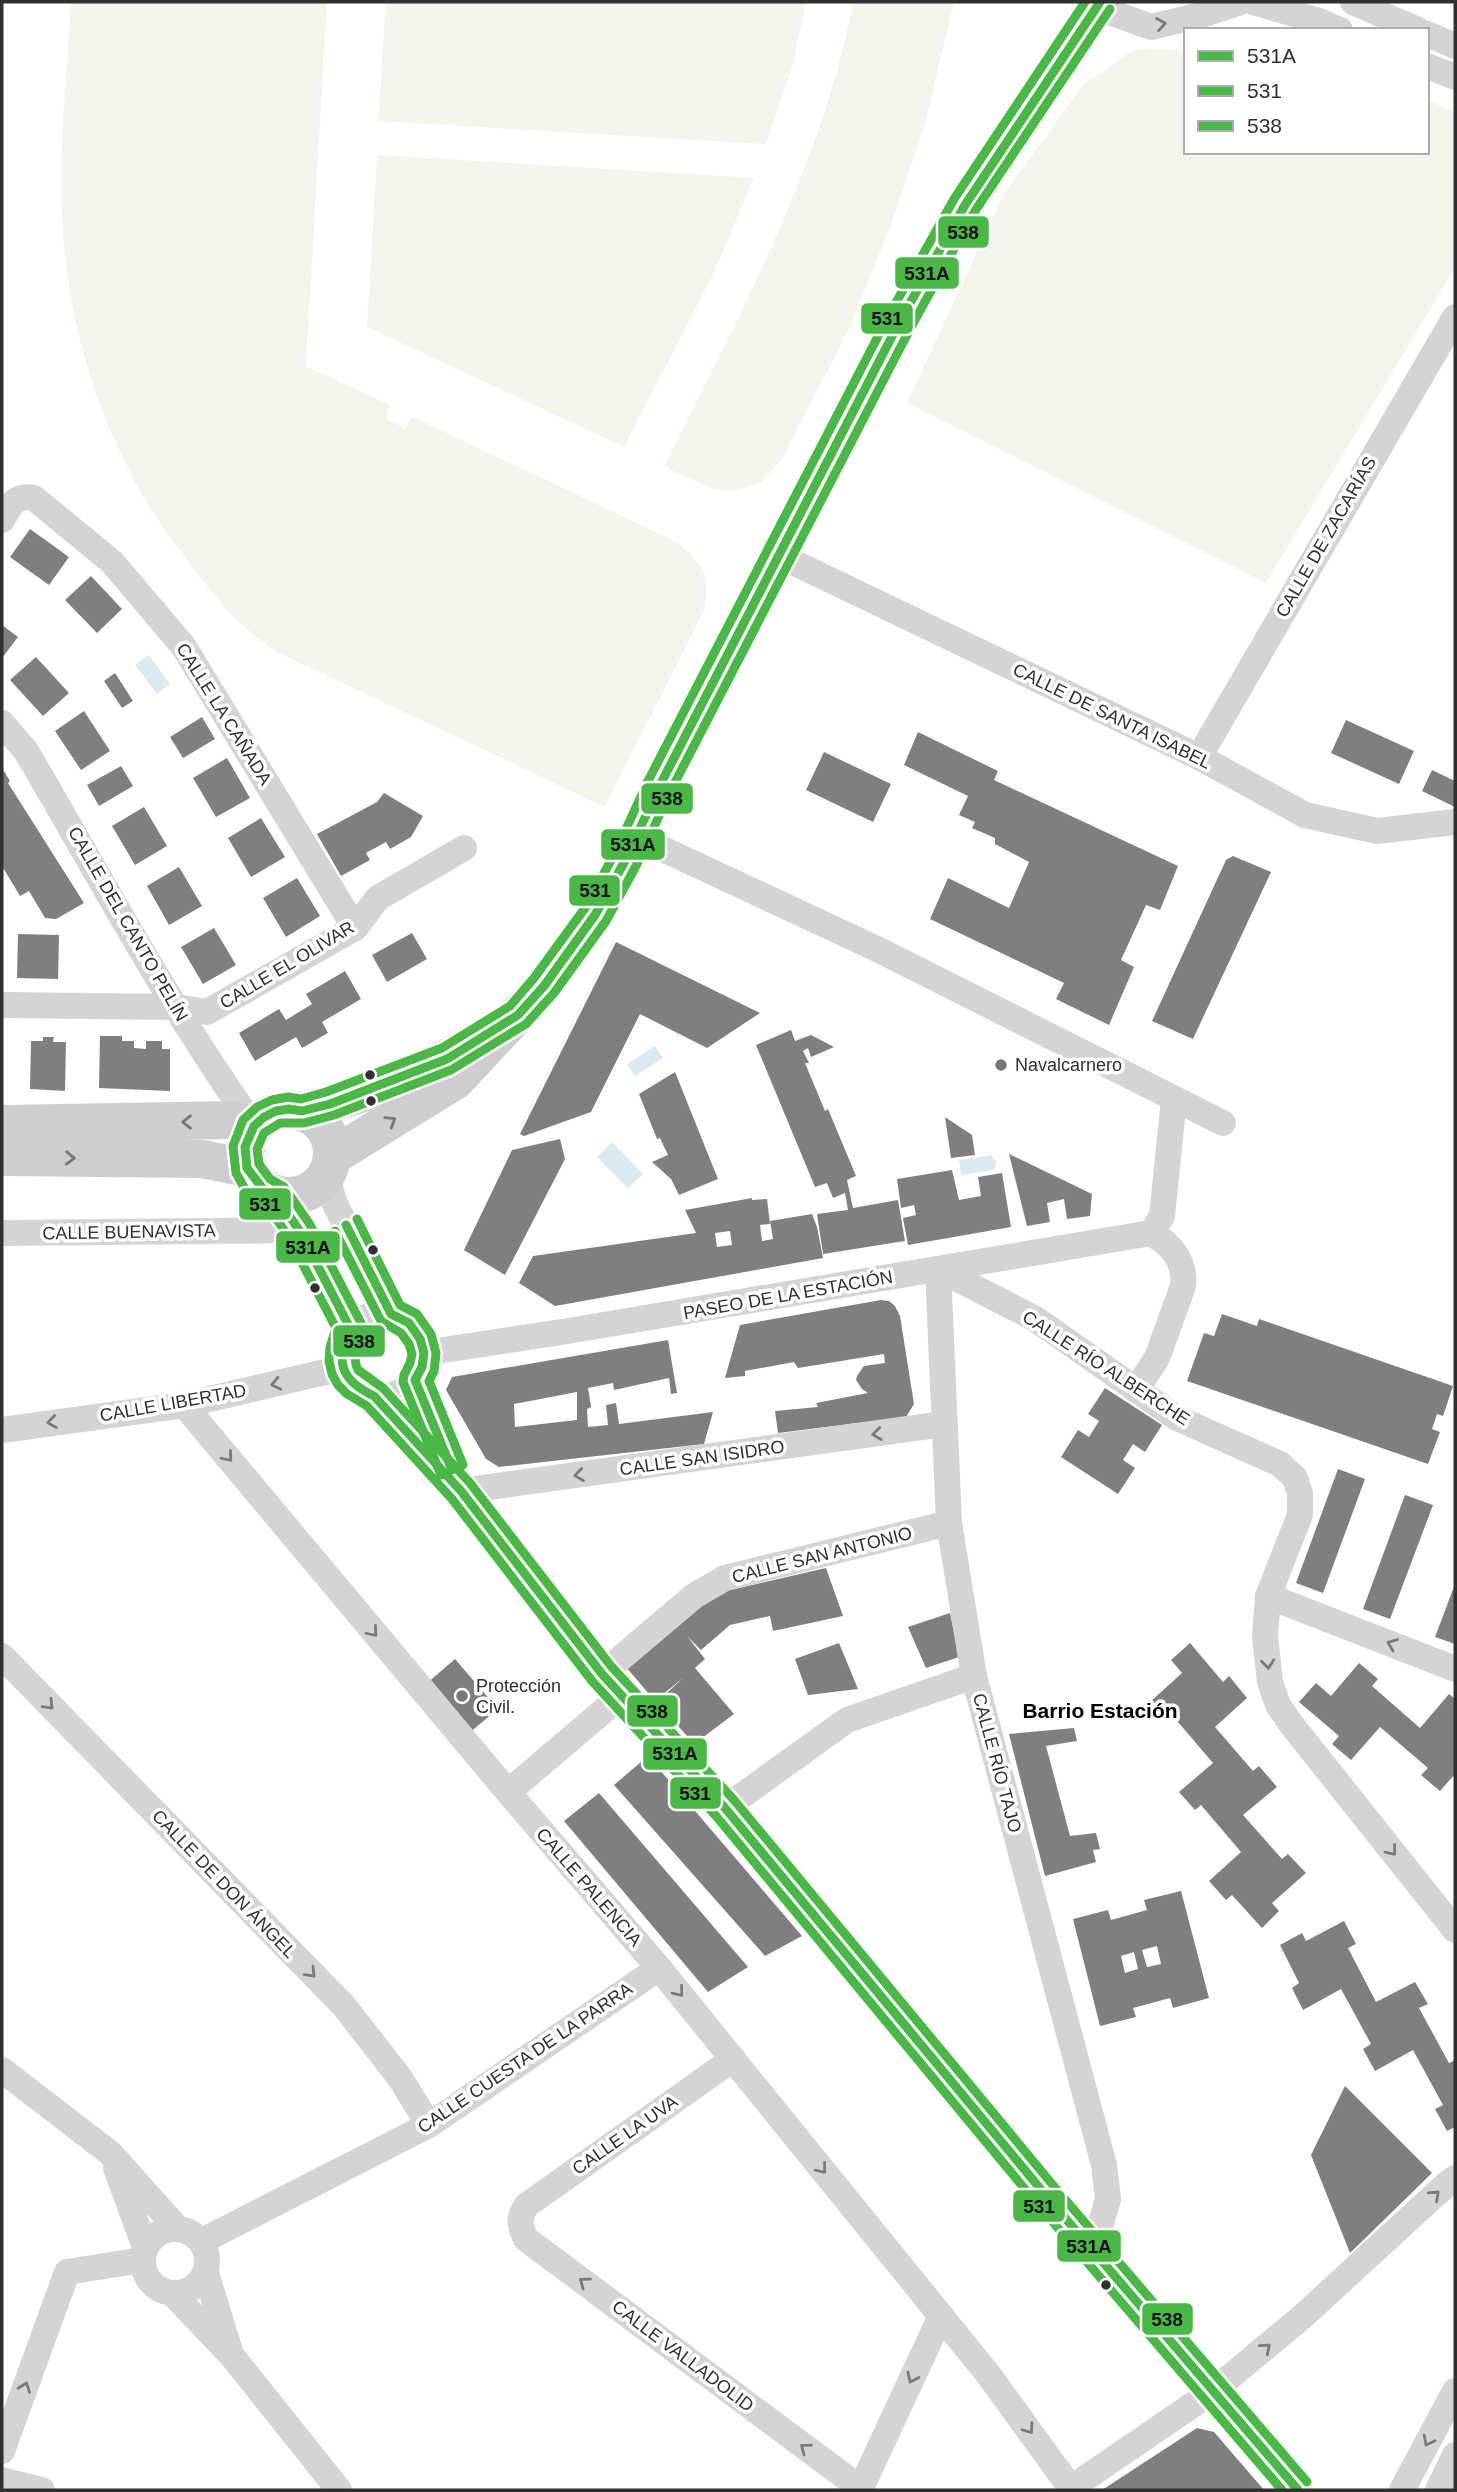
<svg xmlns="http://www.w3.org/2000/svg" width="1457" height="2492" viewBox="0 0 1457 2492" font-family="Arial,sans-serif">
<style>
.green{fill:#f3f5ed}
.water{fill:#d9ebf0}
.building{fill:#7f7f7f;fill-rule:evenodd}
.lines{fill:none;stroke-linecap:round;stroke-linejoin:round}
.street{stroke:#d4d4d4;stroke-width:26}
.secondary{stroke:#cecece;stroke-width:38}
.bus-1-casing{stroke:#fff;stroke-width:14}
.bus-2-casing{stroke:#fff;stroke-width:14}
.bus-3-casing{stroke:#fff;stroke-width:14}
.bus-1{stroke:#4ab747;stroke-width:9}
.bus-2{stroke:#4ab747;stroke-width:9}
.bus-3{stroke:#4ab747;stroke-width:9}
.oneway{stroke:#7a7a7a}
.oneway2{stroke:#777}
.poi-dot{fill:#787878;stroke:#fff;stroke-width:2.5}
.bus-dot{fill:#303030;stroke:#fff;stroke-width:2.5}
.labels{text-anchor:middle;stroke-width:7;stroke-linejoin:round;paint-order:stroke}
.street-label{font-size:18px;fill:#303030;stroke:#fff}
.poi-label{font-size:18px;fill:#303030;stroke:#fff;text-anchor:start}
.quarter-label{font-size:21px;font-weight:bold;fill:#000;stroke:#fff}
.line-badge{stroke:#fff;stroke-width:2.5}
.pale-badge-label{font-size:19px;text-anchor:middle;font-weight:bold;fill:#111}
</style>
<rect width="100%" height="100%" fill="#fff"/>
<g class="green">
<path d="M71,2h256l-21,364 84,39 -5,14 21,9 5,-12 266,126c27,23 33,33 27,68l-99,197 -326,-154c-40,-24 -68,-61 -96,-98 -74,-95 -117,-220 -121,-341 -3,-70 5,-142 9,-212z"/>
<path d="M386,2h420l-13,63 -27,79 -388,-23z"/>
<path d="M853,2h101l-29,123 -33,97 -42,105 -69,134 -20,21 -26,8 -21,-1 -50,-22c74,-150 157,-299 189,-465z"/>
<path d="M1135,49l51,1v102h241v-52l28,12v156l-189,315 -359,-180 96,-208 80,-110z"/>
<path d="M377,155l377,23 -41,97 -89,172 -257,-120z"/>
</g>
<g class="water">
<path d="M149,655l21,29 -13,10 -22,-29z"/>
<path d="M655,1046l8,12 -28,18 -8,-12z"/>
<path d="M612,1142l31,32 -15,14 -31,-31z"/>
<path d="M991,1155l5,7 -2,8 -33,5 -2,-15z"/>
</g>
<g class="building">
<path d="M30,529l39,28 -20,28 -39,-28z"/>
<path d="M91,576l31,33 -25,24 -32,-33z"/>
<path d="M2,625l16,12 -16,21z"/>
<path d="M36,657l33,36 -26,23 -33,-36z"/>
<path d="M115,673l18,28 -11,7 -18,-27z"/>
<path d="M84,711l26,40 -29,19 -26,-39z"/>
<path d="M202,717l13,22 -32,19 -13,-21z"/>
<path d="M1346,720l68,31 -15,33 -68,-31z"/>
<path d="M918,732l80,39 -4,9 184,86 -18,44 -14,-5 -25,55 13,7 -25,58 -53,-26 8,-16 -134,-64 18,-41 61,30 20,-46 -34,-18v-6l-23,-10 3,-6 -16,-7 9,-19 -64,-31z"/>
<path d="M824,752l67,32 -18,38 -67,-32z"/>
<path d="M227,758l23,40 -34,19 -23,-39z"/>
<path d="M121,766l12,20 -34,20 -12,-21z"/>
<path d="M2,768l8,13 -2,2 76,120 -28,16 -11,-1 -16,-27 -9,5 -18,-30z"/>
<path d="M1432,770l23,11v26l-33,-16z"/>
<path d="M384,793l39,23 -12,21 -21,12 -4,-7 -20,11 4,7 -29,16 -24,-42 60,-32z"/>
<path d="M144,807l23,39 -32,19 -23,-39z"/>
<path d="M261,818l24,39 -34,20 -23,-39z"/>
<path d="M1233,856l38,16 -78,167 -41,-18 74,-161z"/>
<path d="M179,867l23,39 -33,19 -22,-39z"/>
<path d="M297,878l23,38 -34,21 -23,-39z"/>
<path d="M214,928l22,37 -33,19 -22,-37z"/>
<path d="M412,933l15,26 -40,23 -15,-27z"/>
<path d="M18,934l41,1 -1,44 -41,-1z"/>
<path d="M616,942l144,71 -53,35 -67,-34 -49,98 -67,24 -4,-2z"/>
<path d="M345,971l16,28 -39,23 6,11 -26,15 -6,-11 -41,24 -16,-28 40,-24 7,11 26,-16 -6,-10z"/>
<path d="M791,1030l4,11 16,-6 23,12 -23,10 -3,-9 -5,3 6,12h-4l20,48 3,-2 28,67 -9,4 6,28 45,-8 7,41 -82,13 -6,-40 31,-4 -3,-17 -12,5 -6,-15 -12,4 -59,-142z"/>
<path d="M100,1036h22v5h12v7l12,1v-8h16v8h8v42l-71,-3z"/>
<path d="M43,1037h11l-1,5h13l-1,49 -35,-2 1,-48h12z"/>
<path d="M675,1072l43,107 -39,16 -8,-16 -19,-17 16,-7 -8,-17 -3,1 -18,-45z"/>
<path d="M945,1117l27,18 3,20 -24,3z"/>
<path d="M560,1139l5,20 -60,116 -41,-25 48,-100z"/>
<path d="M1009,1154l83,40 -2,22 -23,3 -3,-20 -17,4 3,19 -23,4z"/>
<path d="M952,1170l7,30 22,-4 -3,-19 24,-4 9,54 -103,18 -5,-27 13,-3 -2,-10 -13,3 -4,-29z"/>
<path d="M752,1198v2l15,-1 3,25 -10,1 2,16 11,-2 -3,-18 42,-7 5,13 6,31 -268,48 -36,-23 14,-27 163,-23 -11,-23zM730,1231l2,14 -15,2 -2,-14z"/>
<path d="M881,1300l8,1 6,5 5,10 14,88 -8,13 -128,16 -3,-22 43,-4 -2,-4 52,-10 -6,-4 -6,-9 1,-4 7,-10 21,-3 -1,-9 -86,14 -4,-6 -49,9v5l-20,2 15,-53z"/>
<path d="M1222,1314l35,12 2,-7 194,67 -10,30 -6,-2 -5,15 8,3 -12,32 -241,-83 17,-48 10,3z"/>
<path d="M668,1340l9,53 -6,1 -2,-16 -55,12 -1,-7 -25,5 3,19 -4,2 1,18 20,-2 -2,-20 10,-2 3,21 94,-12 -9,32 -205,23 -13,-8 -40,-69 6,-13zM577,1392v28l-62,7 -1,-23z"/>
<path d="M1105,1388l57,37 -17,27 -12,-8 -10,16 12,8 -17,26 -57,-37 17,-27 11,7 10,-16 -11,-7z"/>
<path d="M1338,1469l27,10 -42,114 -27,-10z"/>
<path d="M1405,1495l28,10 -43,114 -27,-10z"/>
<path d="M826,1568l17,48 -70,15 -3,-15 -40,9 -29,25 -14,-14 18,23 -10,9 39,46 -40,30 -37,-42 27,-25 -29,24 -29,-34 91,-74z"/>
<path d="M1455,1584v60l-20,-7z"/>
<path d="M950,1613l9,44 -33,11 -18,-41z"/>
<path d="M839,1643l19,46 -50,6 -13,-36z"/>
<path d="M1190,1643l33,39 6,-6 18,22 -32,29 38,44 6,-5 18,21 -34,28 39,44 6,-5 18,19 -34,30 7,8 -17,17 -30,-33 -6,5 -17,-19 32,-29 -40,-47 -6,5 -16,-18 34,-29 -41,-48 -6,6 -16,-19 32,-29 -11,-13z"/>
<path d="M455,1659l43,50 -29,24 -43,-49z"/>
<path d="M1359,1663l19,16 -6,7 48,42 29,-34 6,5v75l-15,17 -19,-16 7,-7 -48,-41 -29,33 -19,-16 7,-8 -40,-34 17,-19 15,13z"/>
<path d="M1074,1728l3,13 -31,5 24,90 26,-3 4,16 -7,1 3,12 -51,14 -36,-142z"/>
<path d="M648,1756l154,180 -37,20 -151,-171z"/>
<path d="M599,1793l149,174 -40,25 -144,-171z"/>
<path d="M1181,1891l28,107 -36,10 -3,-10 -37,10 3,9 -36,9 -27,-107 35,-9 3,10 36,-10 -3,-10zM1157,1946l4,18 -14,3 -5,-17zM1134,1952l4,17 -13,4 -4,-17z"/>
<path d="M1344,1921l12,23 -8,4 28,54 39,-20 13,22 -9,4 30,55 6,-3v67l-8,4 -12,-22 8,-4 -30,-55 -38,21 -12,-22 8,-5 -30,-55 -38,21 -11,-22 7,-5 -19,-38 22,-12 4,8z"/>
<path d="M1345,2086l87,87 -82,80 -39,-98z"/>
<path d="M1197,2428l17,4 50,58h-162z"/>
</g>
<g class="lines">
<g class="street">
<path d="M1253,2l66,19 21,9"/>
<path d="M1353,2l65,28"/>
<path d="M1096,7l55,20 51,-12 39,-13"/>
<path d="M1427,34l28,12"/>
<path d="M1427,66l28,11"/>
<path d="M2,520c9,-15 13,-26 32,-22l78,64 72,85 171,281"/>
<path d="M778,555l421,202 106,58 72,16 78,-9"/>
<path d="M2,723l24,28c74,126 143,256 228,375"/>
<path d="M1199,757l256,-440"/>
<path d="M637,837l240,112 346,174"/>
<path d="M2,1005l174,2 31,5 148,-84 23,-30 86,-50"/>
<path d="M327,1175l7,27 57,112"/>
<path d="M275,1195l24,35 51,98"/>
<path d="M2,1233l297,-3"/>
<path d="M1151,1233l11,-17 12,-117"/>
<circle cx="382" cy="1355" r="41"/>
<path d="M424,1353l144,-22 583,-98"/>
<path d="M415,1380l38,93"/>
<path d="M1136,1390l21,-32 26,-72c3,-24 -12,-42 -32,-53"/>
<path d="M374,1396l87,95 141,183 123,134 323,390 250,292"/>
<path d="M184,1405l324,387 151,176 329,406 82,113"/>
<path d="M2,1430l182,-25 158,-37"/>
<path d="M461,1491l483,-67"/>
<path d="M1268,1596l187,73"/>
<path d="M2,1656l342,350 56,72 29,47"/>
<path d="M602,1674l92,-78 31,-18 224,-55"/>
<path d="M508,1792l113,-96"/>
<path d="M725,1808l122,-88 127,-44"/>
<path d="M733,2059l-206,146c-9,13 -8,20 -1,34l334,249"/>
<path d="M2,2070l108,83 67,75"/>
<path d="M116,2168l29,79"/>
<circle cx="175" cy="2261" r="32"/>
<path d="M1084,2239l17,-16 7,-24 -4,-34 -130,-489 -25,-153 -11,-254 96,49 143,100 103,46 15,14 5,15v22l-32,81 -3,40 5,46 8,23 13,19 164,206"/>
<path d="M202,2241l227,-116 230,-157"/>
<path d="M206,2273l24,78"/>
<path d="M173,2294l59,62 107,134"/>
<path d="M2,2451l65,-179 75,-12"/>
<path d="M2,2480l40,10"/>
<path d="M860,2490l81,-174"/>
<path d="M1068,2490l145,-99 89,-74 147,-135 6,-4"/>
<path d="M1402,2490l53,-99"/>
<path d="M1438,2490l17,-35"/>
</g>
<g class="secondary">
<circle cx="289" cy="1153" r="43"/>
<path d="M302,1111c56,-14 120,-37 170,-67"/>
<path d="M2,1124l233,-4 19,6"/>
<path d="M333,1156l123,-76 88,-94 51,-71 31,-56 33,-72 241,-466 65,-116 135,-203"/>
<path d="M2,1157l200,2 45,9"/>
</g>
<defs>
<g id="bus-1">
<path d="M1100,2l-135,203 -65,116 -241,466 -33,72 -31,56 -51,71 -26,29 -71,44 -117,45 -28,7 -13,-2 -13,2 -12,6 -10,9 -9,21 2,21 16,21 12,6 24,35 51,98c-15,33 -10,52 24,68l87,95 141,183 123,134 323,390 250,292"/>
<path d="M346,1225l45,89 18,9 11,16 4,14 -2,14 -7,13 37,90"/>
</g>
<g id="bus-2">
<path d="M1085,2l-131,197 -65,116 -241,466 -33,72 -30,55 -51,70 -24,28 -68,42 -116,44 -25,7 -13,-2 -16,3 -15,7 -14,13 -10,26 3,27 9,16 10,10 12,6 21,31 48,92 -6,19 -1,14 3,13 6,11 9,9 20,12 85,93 140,182 124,135 323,390 243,284"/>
<path d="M335,1231l46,90 20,12 8,11 3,10 -2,9 -6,12 -1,7 38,93"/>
</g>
<g id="bus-3">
<path d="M1110,9l-135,202 -64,116 -241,465 -33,72 -31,57 -52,72 -28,31 -75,46 -117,45 -30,8h-24l-16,10 -7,16 2,15 11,15 14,8 25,36 52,100c3,18 -12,29 -3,47l25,18 87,95 141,183 123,134 323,390 250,292"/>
<path d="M357,1219l43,86 17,9 14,20 5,19 -2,18 -5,10 34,84"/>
</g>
</defs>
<use href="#bus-1" class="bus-1-casing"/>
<use href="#bus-2" class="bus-2-casing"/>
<use href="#bus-3" class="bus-3-casing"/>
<use href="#bus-1" class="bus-1"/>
<use href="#bus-2" class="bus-2"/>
<use href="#bus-3" class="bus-3"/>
</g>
<defs><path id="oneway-chevron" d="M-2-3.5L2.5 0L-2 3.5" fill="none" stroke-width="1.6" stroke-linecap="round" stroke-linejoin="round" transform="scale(1.75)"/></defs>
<g class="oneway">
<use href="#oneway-chevron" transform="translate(1161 24) rotate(-10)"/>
<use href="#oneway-chevron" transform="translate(276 1384) rotate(167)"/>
<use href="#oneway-chevron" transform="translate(52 1422) rotate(172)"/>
<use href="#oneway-chevron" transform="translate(877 1434) rotate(172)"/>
<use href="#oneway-chevron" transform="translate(228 1457) rotate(50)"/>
<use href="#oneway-chevron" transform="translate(579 1475) rotate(172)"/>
<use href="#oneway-chevron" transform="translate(373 1632) rotate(50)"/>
<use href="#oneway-chevron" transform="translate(1392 1644) rotate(-159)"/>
<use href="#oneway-chevron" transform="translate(1268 1664) rotate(84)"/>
<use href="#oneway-chevron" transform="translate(49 1705) rotate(46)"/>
<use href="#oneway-chevron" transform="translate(1392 1851) rotate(51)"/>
<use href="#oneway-chevron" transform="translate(311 1973) rotate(46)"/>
<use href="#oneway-chevron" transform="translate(679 1992) rotate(51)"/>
<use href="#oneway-chevron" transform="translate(822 2169) rotate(51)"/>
<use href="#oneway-chevron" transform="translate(1435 2195) rotate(-43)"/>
<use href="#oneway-chevron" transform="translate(584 2282) rotate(-143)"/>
<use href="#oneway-chevron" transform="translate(1266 2348) rotate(-40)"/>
<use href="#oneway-chevron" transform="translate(912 2378) rotate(115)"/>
<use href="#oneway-chevron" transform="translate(25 2387) rotate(-70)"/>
<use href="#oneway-chevron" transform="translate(1029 2429) rotate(54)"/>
<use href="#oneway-chevron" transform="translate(1428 2441) rotate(117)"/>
<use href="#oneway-chevron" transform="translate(805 2448) rotate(-143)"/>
</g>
<g class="oneway2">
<use href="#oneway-chevron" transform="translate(391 1121) rotate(-32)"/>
<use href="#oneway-chevron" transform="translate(187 1122) rotate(179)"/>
<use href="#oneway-chevron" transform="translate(70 1158) rotate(1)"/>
</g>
<g class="poi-dot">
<circle cx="1001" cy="1065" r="7"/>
<circle cx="462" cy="1696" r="7"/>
</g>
<g class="bus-dot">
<circle cx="370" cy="1075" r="6"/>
<circle cx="371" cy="1101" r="6"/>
<circle cx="373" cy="1250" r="6"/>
<circle cx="315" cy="1288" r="6"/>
<circle cx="1106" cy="2285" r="6"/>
</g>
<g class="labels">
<g class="street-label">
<text transform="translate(1326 537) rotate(-60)" y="6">CALLE DE ZACARÍAS</text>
<text transform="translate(224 714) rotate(58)" y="6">CALLE LA CAÑADA</text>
<text transform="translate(1112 716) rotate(26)" y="6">CALLE DE SANTA ISABEL</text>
<text transform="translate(128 924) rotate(60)" y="6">CALLE DEL CANTO PELÍN</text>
<text transform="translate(287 965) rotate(-31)" y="6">CALLE EL OLIVAR</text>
<text transform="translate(129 1232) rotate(-1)" y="6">CALLE BUENAVISTA</text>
<text transform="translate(788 1295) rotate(-10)" y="6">PASEO DE LA ESTACIÓN</text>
<text transform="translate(1106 1368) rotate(33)" y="6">CALLE RÍO ALBERCHE</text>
<text transform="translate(173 1403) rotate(-10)" y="6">CALLE LIBERTAD</text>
<text transform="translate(702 1458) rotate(-8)" y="6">CALLE SAN ISIDRO</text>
<text transform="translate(822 1555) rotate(-14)" y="6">CALLE SAN ANTONIO</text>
<text transform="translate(997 1763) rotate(75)" y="6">CALLE RÍO TAJO</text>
<text transform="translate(224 1884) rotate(46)" y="6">CALLE DE DON ÁNGEL</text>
<text transform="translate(589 1887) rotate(49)" y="6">CALLE PALENCIA</text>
<text transform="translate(525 2058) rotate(-34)" y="6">CALLE CUESTA DE LA PARRA</text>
<text transform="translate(625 2135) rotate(-35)" y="6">CALLE LA UVA</text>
<text transform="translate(683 2356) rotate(37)" y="6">CALLE VALLADOLID</text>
</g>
<g class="poi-label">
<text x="1015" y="1071">Navalcarnero</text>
<text x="476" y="1692">Protección<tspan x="476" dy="21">Civil.</tspan></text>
</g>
<g class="quarter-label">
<text x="1100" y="1718">Barrio Estación</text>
</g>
</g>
<g class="line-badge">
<rect x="937" y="215" width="53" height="34" rx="7" fill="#4ab747"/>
<rect x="894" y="256" width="66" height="34" rx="7" fill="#4ab747"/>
<rect x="860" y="302" width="54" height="33" rx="7" fill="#4ab747"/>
<rect x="640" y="782" width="54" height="33" rx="7" fill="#4ab747"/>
<rect x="600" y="828" width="66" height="33" rx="7" fill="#4ab747"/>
<rect x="568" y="874" width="53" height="33" rx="7" fill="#4ab747"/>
<rect x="238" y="1187" width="54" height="34" rx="7" fill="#4ab747"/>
<rect x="275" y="1230" width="66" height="34" rx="7" fill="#4ab747"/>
<rect x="332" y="1324" width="54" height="34" rx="7" fill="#4ab747"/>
<rect x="626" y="1694" width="53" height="34" rx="7" fill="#4ab747"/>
<rect x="642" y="1737" width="66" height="34" rx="7" fill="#4ab747"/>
<rect x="669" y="1776" width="53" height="34" rx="7" fill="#4ab747"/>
<rect x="1012" y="2189" width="54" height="34" rx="7" fill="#4ab747"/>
<rect x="1056" y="2229" width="66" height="34" rx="7" fill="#4ab747"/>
<rect x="1141" y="2302" width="53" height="34" rx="7" fill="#4ab747"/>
</g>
<g class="pale-badge-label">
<text x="963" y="239">538</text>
<text x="927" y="280">531A</text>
<text x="887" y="325">531</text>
<text x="667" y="805">538</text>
<text x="633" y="851">531A</text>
<text x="595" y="897">531</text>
<text x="265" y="1211">531</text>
<text x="308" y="1254">531A</text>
<text x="359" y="1348">538</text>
<text x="652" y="1718">538</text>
<text x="675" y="1760">531A</text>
<text x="695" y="1800">531</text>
<text x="1039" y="2213">531</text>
<text x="1089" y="2253">531A</text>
<text x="1167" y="2326">538</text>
</g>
<rect width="1457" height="2492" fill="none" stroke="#303030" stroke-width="7"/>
<rect x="1184" y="28" width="245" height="126" fill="#ffffff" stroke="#acacac" stroke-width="2"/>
<rect x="1198" y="51" width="35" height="10" fill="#4ab747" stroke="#acacac" stroke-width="2"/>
<text x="1247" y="63" font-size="21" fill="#303030">531A</text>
<rect x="1198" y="86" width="35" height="10" fill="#4ab747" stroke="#acacac" stroke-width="2"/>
<text x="1247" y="98" font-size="21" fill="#303030">531</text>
<rect x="1198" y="121" width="35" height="10" fill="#4ab747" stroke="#acacac" stroke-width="2"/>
<text x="1247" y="133" font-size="21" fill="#303030">538</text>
</svg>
